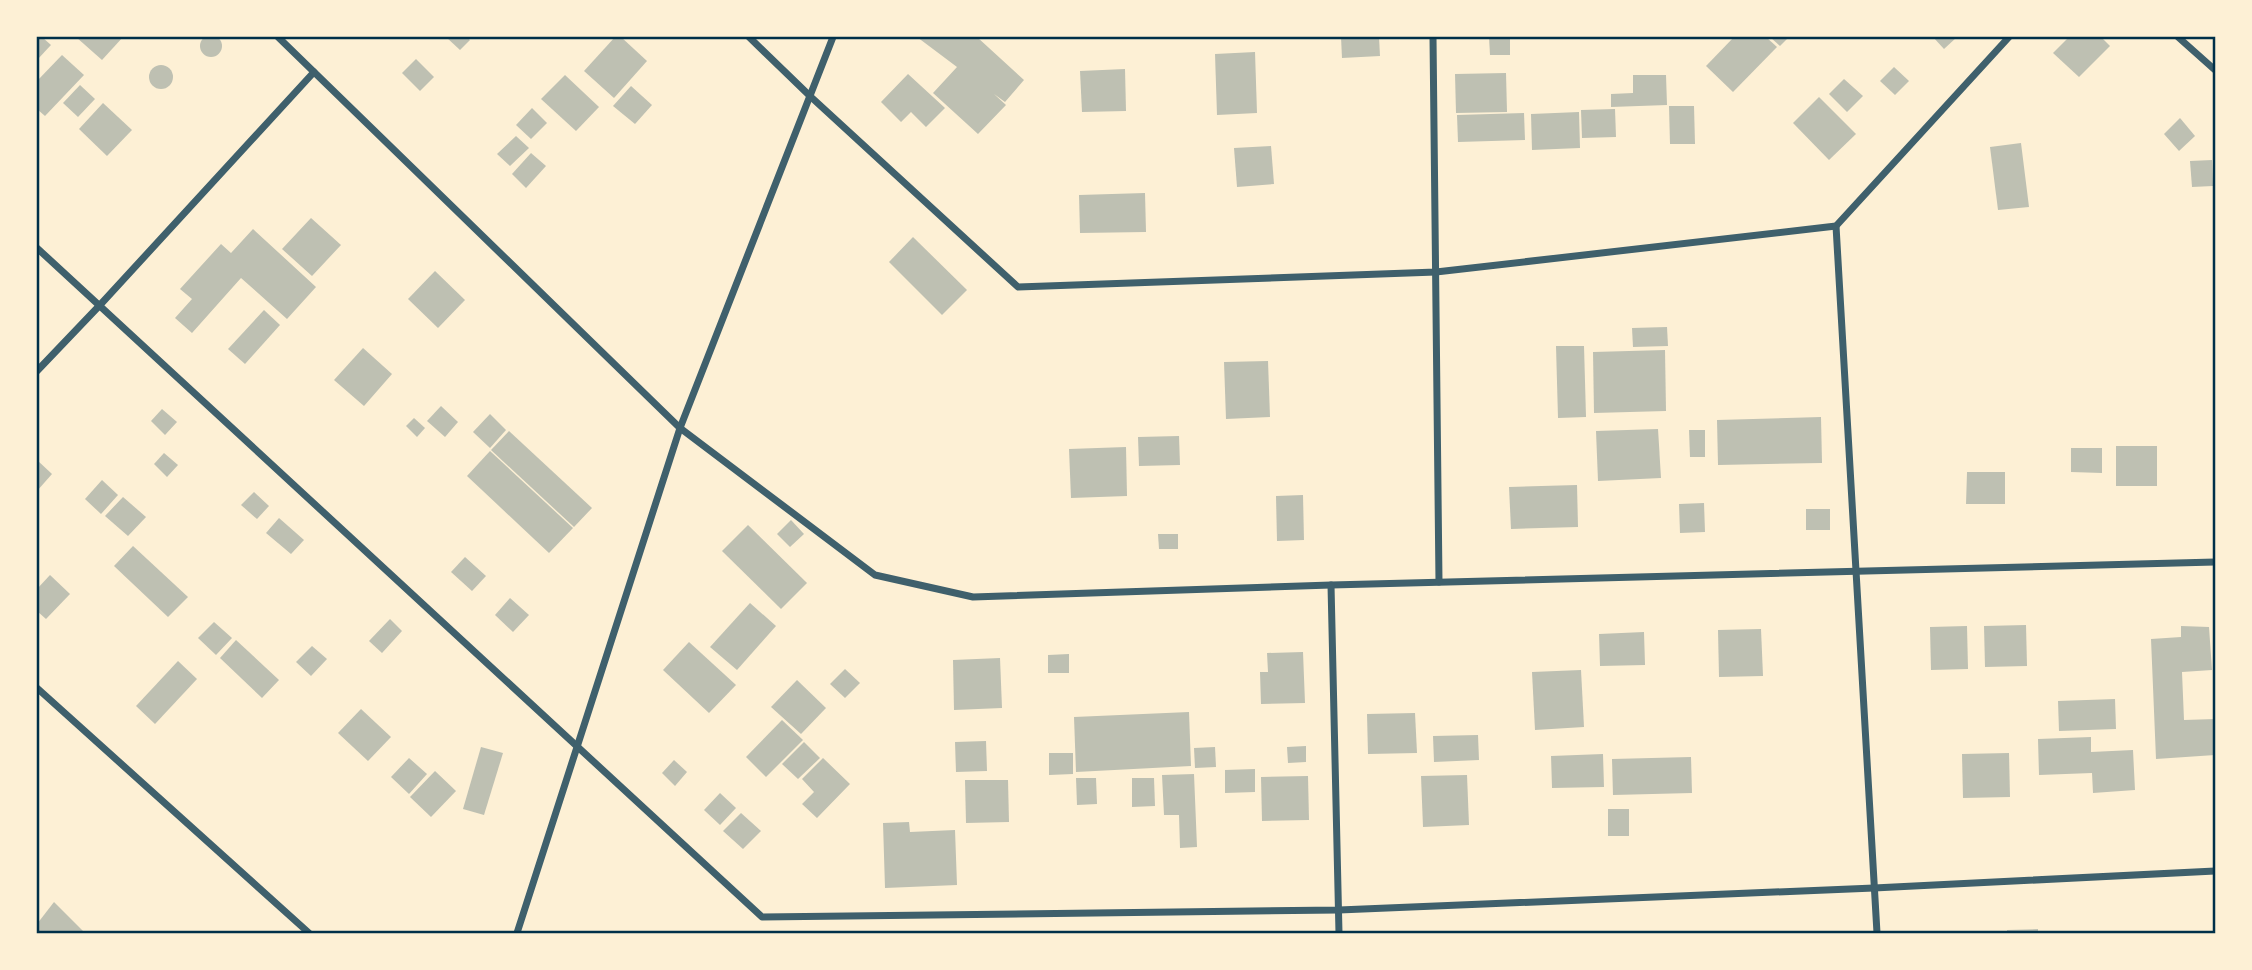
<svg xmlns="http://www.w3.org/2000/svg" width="2252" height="970" viewBox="0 0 2252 970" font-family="Rubik,sans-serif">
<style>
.building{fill:#bec0b2}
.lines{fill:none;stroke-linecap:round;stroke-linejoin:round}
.minor{stroke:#3f606c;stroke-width:7}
.neatline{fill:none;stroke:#003049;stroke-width:2.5}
</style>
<rect width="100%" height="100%" fill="#fdf0d5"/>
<g class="building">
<circle cx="211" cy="46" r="11"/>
<path d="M37,37h5l9,8 -14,15z"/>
<path d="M76,37h47l-21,23z"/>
<path d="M446,37h21l3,3 -10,10z"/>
<path d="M615,37h6l26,24 -33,37 -30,-27z"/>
<path d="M917,37h60l47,43 -19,22 -11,-8 12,11 -28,29 -45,-41 24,-26z"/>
<path d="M1341,37h38l1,19 -38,2z"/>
<path d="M1489,37h21v18h-20z"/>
<path d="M1734,37h32l11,10 -44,45 -27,-26z"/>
<path d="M1770,37h19l-9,9z"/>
<path d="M1933,37h24l-13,12z"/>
<path d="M2069,37h32l9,9 -31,31 -26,-24z"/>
<path d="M1255,52l2,61 -40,2 -2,-61z"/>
<path d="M62,55l22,20 -39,41 -8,-7v-28z"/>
<path d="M416,59l18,18 -14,14 -18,-18z"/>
<circle cx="161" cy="77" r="12"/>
<path d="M1894,67l15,14 -14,14 -15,-14z"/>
<path d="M1125,69l1,42 -44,1 -2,-41z"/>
<path d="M1506,73l1,39 -51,1 -1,-39z"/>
<path d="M908,74l37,34 -19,19 -15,-15 -10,10 -20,-20z"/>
<path d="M565,75l34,32 -23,24 -35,-32z"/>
<path d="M1633,75h33l1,30 -56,2v-13l22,-1z"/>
<path d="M1844,79l19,17 -16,16 -18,-18z"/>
<path d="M80,85l15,14 -17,18 -15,-14z"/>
<path d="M631,86l21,19 -17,19 -22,-18z"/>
<path d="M1819,97l37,37 -27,26 -36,-37z"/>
<path d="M103,103l29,27 -25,26 -28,-27z"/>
<path d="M1669,106h25l1,38h-25z"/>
<path d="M532,108l15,15 -16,16 -15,-14z"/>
<path d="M1615,109l1,28 -34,1 -1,-28z"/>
<path d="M1579,112l1,36 -48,2 -1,-36z"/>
<path d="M1524,113l1,27 -67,2 -1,-27z"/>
<path d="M2180,118l15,18 -16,15 -15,-17z"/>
<path d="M516,136l13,12 -19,18 -13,-12z"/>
<path d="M2021,143l8,64 -31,3 -8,-63z"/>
<path d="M1271,146l3,38 -37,3 -3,-39z"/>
<path d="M531,153l15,13 -20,22 -14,-14z"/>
<path d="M2212,160l1,26 -21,1 -2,-26z"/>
<path d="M1145,193l1,39 -66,1 -1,-38z"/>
<path d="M311,218l30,27 -29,31 -30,-27z"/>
<path d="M253,229l63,58 -29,32 -46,-41 -49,55 -17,-15 17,-19 -12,-10 41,-45 10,9z"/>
<path d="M913,237l54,53 -25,25 -53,-53z"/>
<path d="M435,271l30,29 -27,28 -30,-29z"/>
<path d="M264,310l16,15 -35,39 -17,-15z"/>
<path d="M1667,327l1,19 -35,1 -1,-19z"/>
<path d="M1556,346h28l2,71 -28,1z"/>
<path d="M363,348l29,26 -28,32 -30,-26z"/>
<path d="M1665,350l1,61 -72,2 -1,-61z"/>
<path d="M1268,361l2,56 -44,2 -2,-57z"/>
<path d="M441,406l17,16 -13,15 -18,-16z"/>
<path d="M162,409l15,13 -12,13 -14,-14z"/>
<path d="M490,414l16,16 -16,18 -17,-16z"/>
<path d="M1821,417l1,46 -104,2 -1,-45z"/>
<path d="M414,418l11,10 -8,9 -11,-11z"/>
<path d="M1658,429l3,49 -63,3 -2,-50z"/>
<path d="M1689,430h16v27h-15z"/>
<path d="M509,431l83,77 -18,19 -83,-77z"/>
<path d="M1179,436l1,29 -41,1 -1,-29z"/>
<rect x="2116" y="446" width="41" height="40"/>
<path d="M1126,447l1,49 -56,2 -2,-49z"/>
<path d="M2071,448h31v25l-31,-1z"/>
<path d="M490,451l83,77 -24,25 -82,-77z"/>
<path d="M164,453l14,12 -11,12 -13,-13z"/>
<path d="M37,460l15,14 -15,17z"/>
<path d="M1967,472h38v32h-39z"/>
<path d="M102,480l16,15 -17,19 -16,-15z"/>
<path d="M1577,485l1,42 -67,2 -2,-42z"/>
<path d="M254,492l15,14 -12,13 -16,-14z"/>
<path d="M1303,495l1,45 -27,1 -1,-45z"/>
<path d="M123,497l23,20 -18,19 -23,-20z"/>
<path d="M1704,503l1,29 -25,1 -1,-29z"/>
<rect x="1806" y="509" width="24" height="21"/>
<path d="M279,518l25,22 -13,14 -25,-21z"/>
<path d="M791,520l13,14 -14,13 -13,-13z"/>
<path d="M748,525l59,58 -26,26 -59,-58z"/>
<path d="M1158,534h20v15h-19z"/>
<path d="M133,546l55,51 -20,20 -54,-51z"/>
<path d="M465,557l21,19 -14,15 -21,-19z"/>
<path d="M50,575l20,19 -24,25 -9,-8v-22z"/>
<path d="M510,598l19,17 -16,17 -18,-17z"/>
<path d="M750,603l26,23 -39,44 -27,-23z"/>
<path d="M390,619l12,12 -20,22 -13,-12z"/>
<path d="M214,622l18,16 -16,17 -18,-17z"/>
<path d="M2026,625l1,41 -42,1 -1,-41z"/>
<path d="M1967,626l1,43 -37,1 -1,-43z"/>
<path d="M2181,626l28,1 3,43 -30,2 2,48 31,-1v36l-59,4 -5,-120 30,-2z"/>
<path d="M1761,629l2,47 -44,1 -1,-47z"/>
<path d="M1644,632l1,33 -45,1 -1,-32z"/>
<path d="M236,640l43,40 -17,18 -42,-40z"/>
<path d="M689,642l47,43 -27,28 -46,-43z"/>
<path d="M312,646l15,13 -16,17 -15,-14z"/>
<path d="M1303,652l2,51 -44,1 -1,-32h8l-1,-19z"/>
<path d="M1069,654v19h-21v-18z"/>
<path d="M1000,658l2,50 -48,2 -1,-50z"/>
<path d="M178,661l19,18 -42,45 -19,-18z"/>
<path d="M845,669l15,14 -15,15 -15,-14z"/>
<path d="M1581,670l3,57 -49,3 -3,-58z"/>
<path d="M797,680l29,28 -25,26 -30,-27z"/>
<path d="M2115,699l1,30 -57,2 -1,-30z"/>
<path d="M361,709l30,28 -23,24 -30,-28z"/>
<path d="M1189,712l2,54 -115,6 -2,-55z"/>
<path d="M1415,713l2,40 -49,1 -1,-40z"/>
<path d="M782,720l21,20 -37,37 -20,-20z"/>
<path d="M1478,735l1,25 -45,2 -1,-26z"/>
<path d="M2091,737v15l42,-2 2,40 -42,3 -1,-20 -53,2 -1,-36z"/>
<path d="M986,741l1,30 -31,1 -1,-30z"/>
<path d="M804,742l16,16 -22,21 -16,-15z"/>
<path d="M1306,746v16l-18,1 -1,-16z"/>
<path d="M481,747l22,6 -19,62 -21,-6z"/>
<path d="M1215,747l1,20 -21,1 -1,-20z"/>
<path d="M1049,753h24v21l-24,1z"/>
<path d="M2009,753l1,44 -47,1 -1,-44z"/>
<path d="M1603,754l1,33 -52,1 -1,-32z"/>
<path d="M1691,757l1,36 -79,2 -1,-36z"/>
<path d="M409,758l18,16 -18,20 -18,-17z"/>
<path d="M823,758l27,26 -33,34 -15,-14 12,-12 -12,-13z"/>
<path d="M674,760l13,12 -12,14 -13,-13z"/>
<path d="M1255,769v23l-30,1v-23z"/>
<path d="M435,771l21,20 -25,26 -21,-20z"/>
<path d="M1194,774l3,73 -17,1 -1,-33h-15l-2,-40z"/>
<path d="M1467,775l2,50 -46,2 -2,-51z"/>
<path d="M1308,776l1,44 -47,1 -1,-44z"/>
<path d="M1076,778h20l1,26 -20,1z"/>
<path d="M1132,778h22l1,28 -23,1z"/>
<path d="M965,780h43l1,42 -43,1z"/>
<path d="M720,793l16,15 -16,17 -16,-15z"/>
<rect x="1608" y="809" width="21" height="27"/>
<path d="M741,813l20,18 -18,18 -20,-18z"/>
<path d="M909,822l1,10 45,-2 2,55 -72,3 -2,-65z"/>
<path d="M54,902l31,31h-48v-9z"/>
<path d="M2038,929v4h-31v-3z"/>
</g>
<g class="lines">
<g class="minor">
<path d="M278,37l402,391 195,147 98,22 358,-12 884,-23"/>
<path d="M749,37l62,60 207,190 418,-15 400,-46 173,-189"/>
<path d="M1433,37l6,545"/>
<path d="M2178,37l37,33"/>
<path d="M1836,226l41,707"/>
<path d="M37,248l725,669 577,-7 535,-22 341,-17"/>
<path d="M37,371l63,-66 214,-233"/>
<path d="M1331,585l8,348"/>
<path d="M37,688l272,245"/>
<path d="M517,933l163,-505 153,-391"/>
</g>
</g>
<rect width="2252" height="970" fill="none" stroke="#fdf0d5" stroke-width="77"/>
<rect x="38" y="38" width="2176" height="894" class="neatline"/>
</svg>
